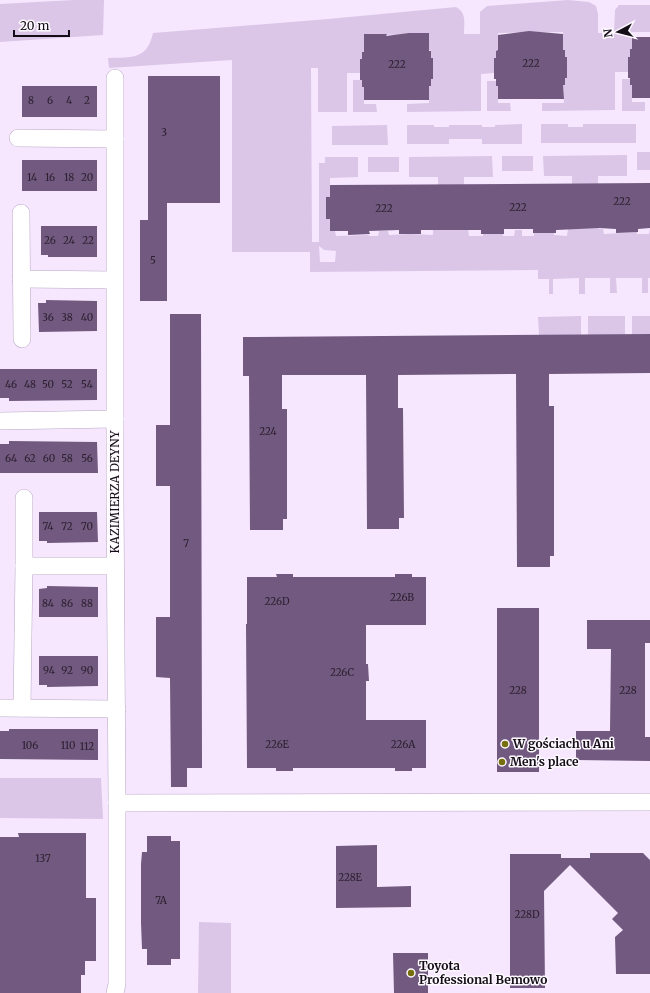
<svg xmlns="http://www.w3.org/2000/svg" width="650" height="993" viewBox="0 0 650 993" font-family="Merriweather,serif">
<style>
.green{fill:#dbc6e7;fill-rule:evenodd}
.building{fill:#72597f}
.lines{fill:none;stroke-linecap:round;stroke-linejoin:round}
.minor-casing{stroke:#b9a6c3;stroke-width:18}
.minor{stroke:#fff;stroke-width:17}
.poi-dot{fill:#776f0e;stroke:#fdf9ff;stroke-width:1.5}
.labels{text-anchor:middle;stroke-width:3;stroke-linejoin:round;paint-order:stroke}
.number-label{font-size:10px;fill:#2c2031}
.street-label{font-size:12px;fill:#140d17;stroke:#fdf9ff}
.poi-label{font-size:12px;font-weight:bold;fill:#140d17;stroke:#fdf9ff;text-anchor:start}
</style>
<rect width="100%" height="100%" fill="#f6e7ff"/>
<g class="green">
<path d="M74,0h30l-1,35 -103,7v-38z"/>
<path d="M568,0l21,2 7,4 2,8v19h16l1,-23 4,-5h31v27h-18v17l-2,1v7h-2v15h-13v38l-73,1v-8h22l-1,-18h2v-7h2v-21h-2v-7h-2v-18l-65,1v17l-2,1v7h-2v15l-13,1v37l-74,1v-8l22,-1v-17h2v-7h2v-20l-2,-1v-7l-25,-16 -42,-1v18h-2v7h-2v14h-13v39h-29v-44h-7l1,174h7v-79h6v-6h33v20l-28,1v19l-4,1v21h4v12h5l1,5 33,-1v1h9l1,-5h9l1,4 21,-1 23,1v-5h5v-53h-29v-20l83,-1 1,21h-29v19l5,40h14v-2h20v2h11l1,-6h7v6h12v-3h20v2l13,1 5,-41v-19h-28l-1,-20 84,-1v21h-29l1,53h4l1,5 33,-2v2h12l1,-6v50h-2v15h-6v-15h-26l1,15h-7v-15h-25v16h-6v-16l-26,1v15h-4v-15h-11v-9l-228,2v-20h-78v-192l-123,8 -1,-10c24,-1 39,2 45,-25l175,-14 128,-12c11,6 8,16 8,27h16v-22l7,-6zM319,246l5,4 12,1 -1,11h-15z"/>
<path d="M622,79h8l2,6v17h13v9h-23z"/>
<path d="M353,80h9v7h2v17h12l1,8h-24z"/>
<path d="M487,81h9l2,5v17h12l1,8h-24z"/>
<path d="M522,124v20h-40v-5h-33v5h-42v-19h27v2h15v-2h33v2h13v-2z"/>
<path d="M541,124h27v3h15v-3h53v19h-95z"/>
<path d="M387,125l1,20h-56v-19z"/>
<rect x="637" y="152" width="13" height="18"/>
<rect x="502" y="156" width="31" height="15"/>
<rect x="368" y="157" width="31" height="15"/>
<path d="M581,316v19h-42l-1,-18z"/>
<rect x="588" y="316" width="37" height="19"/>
<path d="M632,316h18v18l-18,1z"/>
<path d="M0,778h101l2,41 -103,-1z"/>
<path d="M199,922l32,1v70h-33z"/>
</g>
<g class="building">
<path d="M529,31l34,3v16h2v7h2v21h-2v7h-2l1,14h-66v-13h-2v-7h-2v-21h2v-7l2,-1v-15z"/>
<path d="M409,33h20v18h2v7h2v21h-2v7h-2v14h-65v-13h-2v-7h-2v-21h2v-7h2v-18h23l-1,2z"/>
<path d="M632,37h18v61h-18v-13h-2v-7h-2v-21h2v-8h2z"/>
<path d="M148,76h72v127h-53v98h-27v-81h8z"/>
<rect x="22" y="86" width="75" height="31"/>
<rect x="22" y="160" width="75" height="31"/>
<path d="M650,183v45l-12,1v3l-22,1v-4l-17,-1 -43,2v3h-23v-4h-29v5h-23v-4h-60v4h-22v-4l-30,1 1,3 -22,1v-4h-18v-12h-4v-22h4v-12z"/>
<path d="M41,226h56v31h-49v-2h-7z"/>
<path d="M46,300l51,1v30l-58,1 -1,-29h8z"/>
<path d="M170,314h31l1,454h-15v19h-16l-1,-109 -14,-1v-60h14v-131h-14v-61h14z"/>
<path d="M650,334v39l-101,1v32h5v150h-4v11h-33l-1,-193 -118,1v33h5l1,110h-5v11h-32l-1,-154h-84v34h5v110h-4v11h-33l-1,-154h-6v-39z"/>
<path d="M0,369h97v31l-88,1v-3h-9z"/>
<path d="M9,441l88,1 1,31h-98v-29h9z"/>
<path d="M39,512h58l1,30 -51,1v-2h-8z"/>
<path d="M276,574h17v3h102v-3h17v3h14v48h-60v39h2l1,17h-3v39h60v48h-14v3h-17v-3h-102v3h-17v-3h-29l-1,-144h1v-47h30z"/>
<path d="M47,586l51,1v30h-59v-28l8,-1z"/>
<rect x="497" y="608" width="42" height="164"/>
<path d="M587,620h63v23h-5v94h5v24l-74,-1v-29h34l1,-82h-24z"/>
<path d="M39,656h59v30l-51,1v-2h-8z"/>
<path d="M9,729h89v31l-98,-1v-28h9z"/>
<path d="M18,833h68v65h10v63h-11v14h-4v18h-81v-156h19z"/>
<path d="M147,836h24v5h9v118h-9v6h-24v-16h-5l-1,-26v-59l1,-12h5z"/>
<path d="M377,845v42l34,-1v21l-75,1v-62z"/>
<path d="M590,853h53l7,7v114h-34l-1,-37 8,-7 -11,-11 6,-6 -48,-48 -26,26 1,97h-35v-134h51v4h29z"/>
<path d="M393,953h35v40h-34z"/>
</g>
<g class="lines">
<defs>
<g id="minor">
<path d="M115,78v419l2,306"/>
<path d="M18,138l97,1"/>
<path d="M21,213l1,126"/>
<path d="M21,279l93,1"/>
<path d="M0,421l115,-2"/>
<path d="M24,566h91"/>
<path d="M0,708l117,1"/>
<path d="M22,708l2,-142v-68"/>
<path d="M115,993l2,-9v-181l533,-1"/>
</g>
</defs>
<use href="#minor" class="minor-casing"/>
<use href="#minor" class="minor"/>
</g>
<g class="poi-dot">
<circle cx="505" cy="744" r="4"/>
<circle cx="502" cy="762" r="4"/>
<circle cx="411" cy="973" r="4"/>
</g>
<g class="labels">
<g class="number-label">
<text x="531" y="67">222</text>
<text x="397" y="68">222</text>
<text x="31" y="104">8</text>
<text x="50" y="104">6</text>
<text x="69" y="104">4</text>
<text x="87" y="104">2</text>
<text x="164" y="136">3</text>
<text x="32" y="181">14</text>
<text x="50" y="181">16</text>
<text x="69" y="181">18</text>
<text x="87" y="181">20</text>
<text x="622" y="205">222</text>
<text x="518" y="211">222</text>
<text x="384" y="212">222</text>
<text x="50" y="244">26</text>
<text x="69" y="244">24</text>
<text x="88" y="244">22</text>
<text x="153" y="264">5</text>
<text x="48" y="321">36</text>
<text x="67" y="321">38</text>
<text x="87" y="321">40</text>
<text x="11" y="388">46</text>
<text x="30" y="388">48</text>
<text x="48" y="388">50</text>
<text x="67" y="388">52</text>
<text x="87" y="388">54</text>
<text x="268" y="435">224</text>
<text x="11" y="462">64</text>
<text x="30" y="462">62</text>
<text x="49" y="462">60</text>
<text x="67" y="462">58</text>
<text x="87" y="462">56</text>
<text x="48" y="530">74</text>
<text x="67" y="530">72</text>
<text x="87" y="530">70</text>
<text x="186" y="547">7</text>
<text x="402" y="601">226B</text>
<text x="277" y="605">226D</text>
<text x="48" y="607">84</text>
<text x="67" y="607">86</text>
<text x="87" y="607">88</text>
<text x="49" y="674">94</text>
<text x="67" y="674">92</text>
<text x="87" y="674">90</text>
<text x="342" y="676">226C</text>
<text x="518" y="694">228</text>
<text x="628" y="694">228</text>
<text x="277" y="748">226E</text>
<text x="403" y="748">226A</text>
<text x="30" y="749">106</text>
<text x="68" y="749">110</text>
<text x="87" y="750">112</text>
<text x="43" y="862">137</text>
<text x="350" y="881">228E</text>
<text x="161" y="904">7A</text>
<text x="527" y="918">228D</text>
</g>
<g class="street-label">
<text transform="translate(115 492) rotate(-90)" y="4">KAZIMIERZA DEYNY</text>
</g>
<g class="poi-label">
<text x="513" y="748">W gościach u Ani</text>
<text x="510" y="766">Men's place</text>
<text x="419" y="970">Toyota<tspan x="419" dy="14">Professional Bemowo</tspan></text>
</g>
</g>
<g transform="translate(618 32) rotate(263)" stroke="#fdf9ff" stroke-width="3" paint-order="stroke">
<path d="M0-3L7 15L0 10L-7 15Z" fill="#140d17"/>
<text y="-6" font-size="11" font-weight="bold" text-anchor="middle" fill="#140d17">N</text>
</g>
<path d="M14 30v6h55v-6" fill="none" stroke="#140d17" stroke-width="2"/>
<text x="20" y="30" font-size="12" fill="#140d17" stroke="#fdf9ff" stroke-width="3" paint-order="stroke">20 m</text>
</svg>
